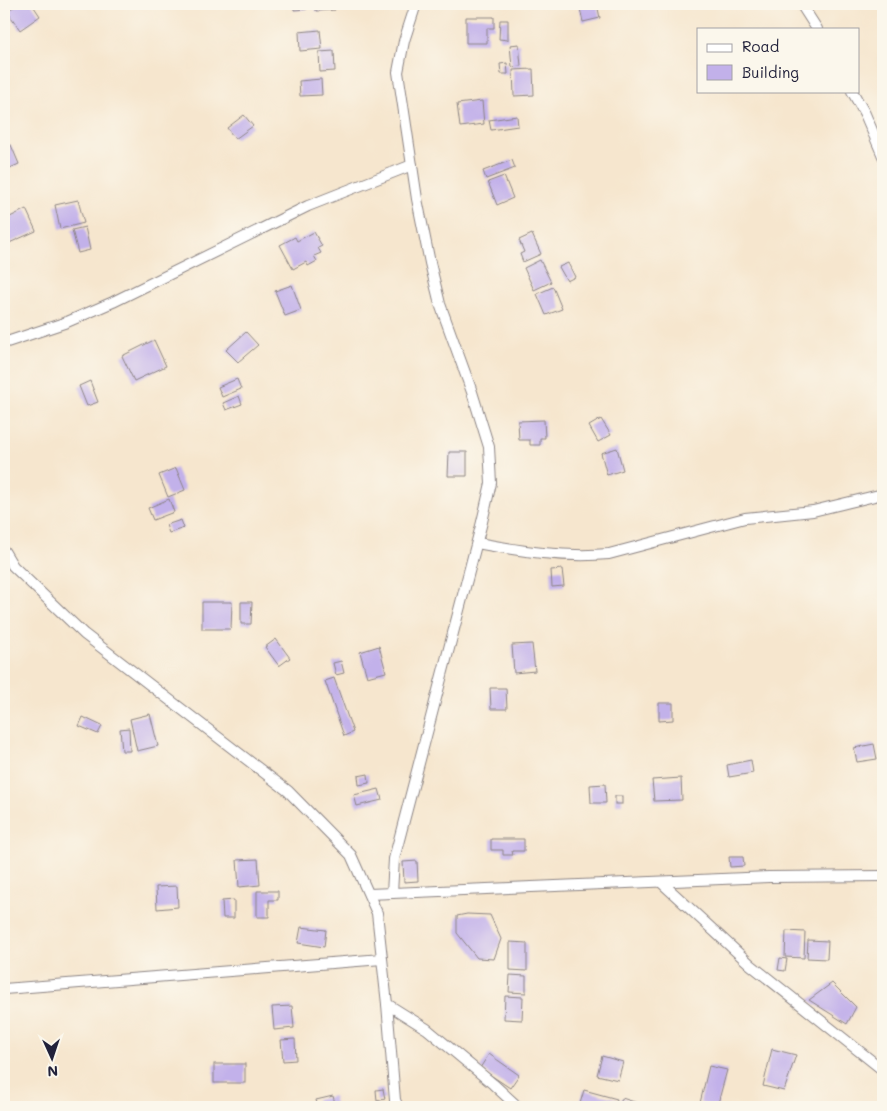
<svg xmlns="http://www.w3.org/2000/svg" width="887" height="1111" viewBox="0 0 887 1111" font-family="Mali,sans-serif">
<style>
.building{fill:#c2b1ea}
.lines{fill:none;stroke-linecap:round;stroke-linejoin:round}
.street-casing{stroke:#8c8484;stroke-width:12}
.street{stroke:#fff;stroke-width:10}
</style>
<rect width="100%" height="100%" fill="#fbf7ec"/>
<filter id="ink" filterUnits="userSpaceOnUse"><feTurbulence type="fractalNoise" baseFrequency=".02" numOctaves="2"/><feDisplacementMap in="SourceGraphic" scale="10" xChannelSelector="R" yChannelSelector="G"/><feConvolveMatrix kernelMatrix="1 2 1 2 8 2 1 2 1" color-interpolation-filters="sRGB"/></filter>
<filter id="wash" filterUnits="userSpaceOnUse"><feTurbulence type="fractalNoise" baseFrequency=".0096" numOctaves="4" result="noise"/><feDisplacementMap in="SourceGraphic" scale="20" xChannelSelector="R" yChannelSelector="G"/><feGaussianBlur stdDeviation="1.12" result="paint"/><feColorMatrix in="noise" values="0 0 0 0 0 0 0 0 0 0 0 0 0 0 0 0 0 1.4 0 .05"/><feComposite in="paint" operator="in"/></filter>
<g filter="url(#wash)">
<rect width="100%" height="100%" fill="#f6e6ce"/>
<g id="blocks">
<g class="building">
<path d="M18,4h14l8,12 -20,14 -13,-19z"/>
<path d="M294,4h13v5l-13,1z"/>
<path d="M315,4h19l1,6 -19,1z"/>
<path d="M579,4h18l3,14 -17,4z"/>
<path d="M466,17h28v11h-7v15h-21z"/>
<path d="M500,20h8v20l-9,-1z"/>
<path d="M320,30l2,19 -22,2 -1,-19z"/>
<path d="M519,44l2,22 -9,1 -2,-22z"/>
<path d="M334,51l1,20 -15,1 -1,-20z"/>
<path d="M883,54v13l-5,-10z"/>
<path d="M507,63l1,11h-7l-1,-10z"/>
<path d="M533,69l1,26 -20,1 -1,-26z"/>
<path d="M321,79l1,16 -22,1 -1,-15z"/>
<path d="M482,101l2,23 -24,3 -3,-23z"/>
<path d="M244,115l9,11 -18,13 -8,-11z"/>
<path d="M517,116l1,10 -27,4 -2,-10z"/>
<path d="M11,145l8,19 -9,4 -6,-14v-6z"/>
<path d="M512,160l3,8 -29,11 -3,-8z"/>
<path d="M504,176l9,22 -16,7 -9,-23z"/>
<path d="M78,200l6,23 -24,6 -5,-24z"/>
<path d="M26,209l10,22 -29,13 -3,-7v-17z"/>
<path d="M85,227l5,23 -12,3 -6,-23z"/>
<path d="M314,232l8,14 -4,2 3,5 -7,3 3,5 -9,5 -2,-4 -13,7 -13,-24 15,-8 2,4z"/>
<path d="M532,234l9,20 -18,8 -3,-8 4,-2 -5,-12z"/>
<path d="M540,260l11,22 -17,8 -10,-22z"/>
<path d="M568,263l7,14 -8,4 -8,-14z"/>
<path d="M292,285l9,25 -16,6 -10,-25z"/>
<path d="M553,287l9,22 -16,6 -9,-21z"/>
<path d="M246,332l12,13 -20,17 -12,-12z"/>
<path d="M154,340l12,26 -32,15 -12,-25z"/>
<path d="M237,379l4,10 -19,8 -4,-10z"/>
<path d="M90,381l8,21 -11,4 -8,-20z"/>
<path d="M239,396l3,8 -16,6 -3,-7z"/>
<path d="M601,419l10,16 -13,7 -9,-16z"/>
<path d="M544,420l1,18h-5v7h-10v-5h-11l-1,-19z"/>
<path d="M617,448l6,22 -16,5 -6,-22z"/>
<path d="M449,452h18v24h-19z"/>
<path d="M176,468l9,22 -17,7 -9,-22z"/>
<path d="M169,499l5,13 -21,8 -5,-12z"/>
<path d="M181,520l3,8 -15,5 -3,-8z"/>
<path d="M562,569l2,17 -12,1 -1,-17z"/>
<path d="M202,602h30l-1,27h-29z"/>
<path d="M241,602h11l-1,22h-10z"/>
<path d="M276,639l14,19 -11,8 -14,-19z"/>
<path d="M532,644l3,27 -21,2 -2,-28z"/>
<path d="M379,646l7,26 -19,5 -7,-25z"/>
<path d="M341,661l3,12 -8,2 -3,-12z"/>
<path d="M334,678l19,54 -9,4 -19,-55z"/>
<path d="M490,688h16l1,21h-16z"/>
<path d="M659,703h14v17l-14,1z"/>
<path d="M150,714l8,32 -21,5 -7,-32z"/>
<path d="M83,717l19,9 -4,8 -19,-8z"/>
<path d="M129,728l1,23h-8l-2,-22z"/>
<path d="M874,744l3,15 -20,3 -3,-14z"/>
<path d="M751,760l2,13 -24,4 -2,-12z"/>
<path d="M368,774l1,9 -10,2 -1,-9z"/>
<path d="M681,778l1,22 -28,1 -2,-21z"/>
<path d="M605,784l1,19h-15l-1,-18z"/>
<path d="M379,789l3,11 -25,6 -3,-11z"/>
<rect x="615" y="796" width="7" height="8"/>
<path d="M491,839h33v12h-12l1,4h-10v-5h-12z"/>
<path d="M729,857h14l1,9 -14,1z"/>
<path d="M258,859l2,26 -21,2 -2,-27z"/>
<path d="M417,861l1,20 -14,1 -1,-20z"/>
<path d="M177,886l1,21 -21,2 -1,-22z"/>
<path d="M257,891h21v9h-9v17h-12z"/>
<path d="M234,900v18h-11l-1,-17z"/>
<path d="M467,914l23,1 11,24 -7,20 -17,-1 -20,-25v-17z"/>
<path d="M301,927l25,3 -2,17 -26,-4z"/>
<path d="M786,931l19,1 -1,26 -19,-1z"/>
<path d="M808,940l20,1 -1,18 -20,-1z"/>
<path d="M510,942l17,1v28l-17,-1z"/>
<path d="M780,958l7,1 -2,12 -7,-1z"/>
<path d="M510,975l16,1v17l-17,-1z"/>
<path d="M832,983l24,24 -9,17 -38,-24z"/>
<path d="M505,996l18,1 -1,23 -18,-1z"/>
<path d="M292,1006l2,22 -20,2 -2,-23z"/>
<path d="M295,1039l1,21 -13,1 -2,-21z"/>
<path d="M772,1049l24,6 -12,36 -21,-5z"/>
<path d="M489,1054l30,21 -9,13 -30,-20z"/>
<path d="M602,1056l21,6 -5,18 -21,-5z"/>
<rect x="214" y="1064" width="31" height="19"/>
<path d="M709,1066l18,4 -10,37 -17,-4z"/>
<path d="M383,1089l2,10 -8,2 -1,-11z"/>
<path d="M584,1090l33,9 -2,8h-36z"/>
<path d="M333,1096l3,11h-18l-2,-7z"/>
<path d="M622,1098l28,9h-31z"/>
</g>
</g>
</g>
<g filter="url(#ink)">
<use href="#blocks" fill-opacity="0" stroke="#8c8484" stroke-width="1"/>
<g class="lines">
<defs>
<g id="street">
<path d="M801,4l16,25"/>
<path d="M852,91l13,23 18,42"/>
<path d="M4,343l63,-21 46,-20 195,-96 104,-41"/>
<path d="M477,543c44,8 87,15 132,11l136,-36 68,-7 70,-17"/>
<path d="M4,551l9,15 71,68 204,157 63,64 26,58 10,91 8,96 3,7"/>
<path d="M661,882l90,83 132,105"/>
<path d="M392,893l2,-34 88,-337 9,-39 -2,-36 -17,-55 -32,-88 -10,-41 -13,-64 -19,-127 6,-31 12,-37"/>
<path d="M369,894l400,-17 114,-1"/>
<path d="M4,989l378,-30"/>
<path d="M387,1004l40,25 66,55 25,23"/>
</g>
</defs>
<use href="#street" class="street-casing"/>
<use href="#street" class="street"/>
</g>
</g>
<rect width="887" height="1111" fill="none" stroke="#fbf7ec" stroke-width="20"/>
<rect x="697" y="28" width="162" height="65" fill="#fbf7ec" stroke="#a4a2a5"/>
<rect x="707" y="44" width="25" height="8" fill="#ffffff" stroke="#a4a2a5"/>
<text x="742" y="52" font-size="15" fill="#22223b">Road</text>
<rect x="707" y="65" width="25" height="15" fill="#c2b1ea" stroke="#a4a2a5"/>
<text x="742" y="78" font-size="15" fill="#22223b">Building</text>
<g transform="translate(52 1058) rotate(177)" stroke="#fbf7ec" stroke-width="4" paint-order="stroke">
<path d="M0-4L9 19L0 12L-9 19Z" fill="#22223b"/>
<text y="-8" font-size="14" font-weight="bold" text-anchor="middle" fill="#22223b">N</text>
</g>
</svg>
